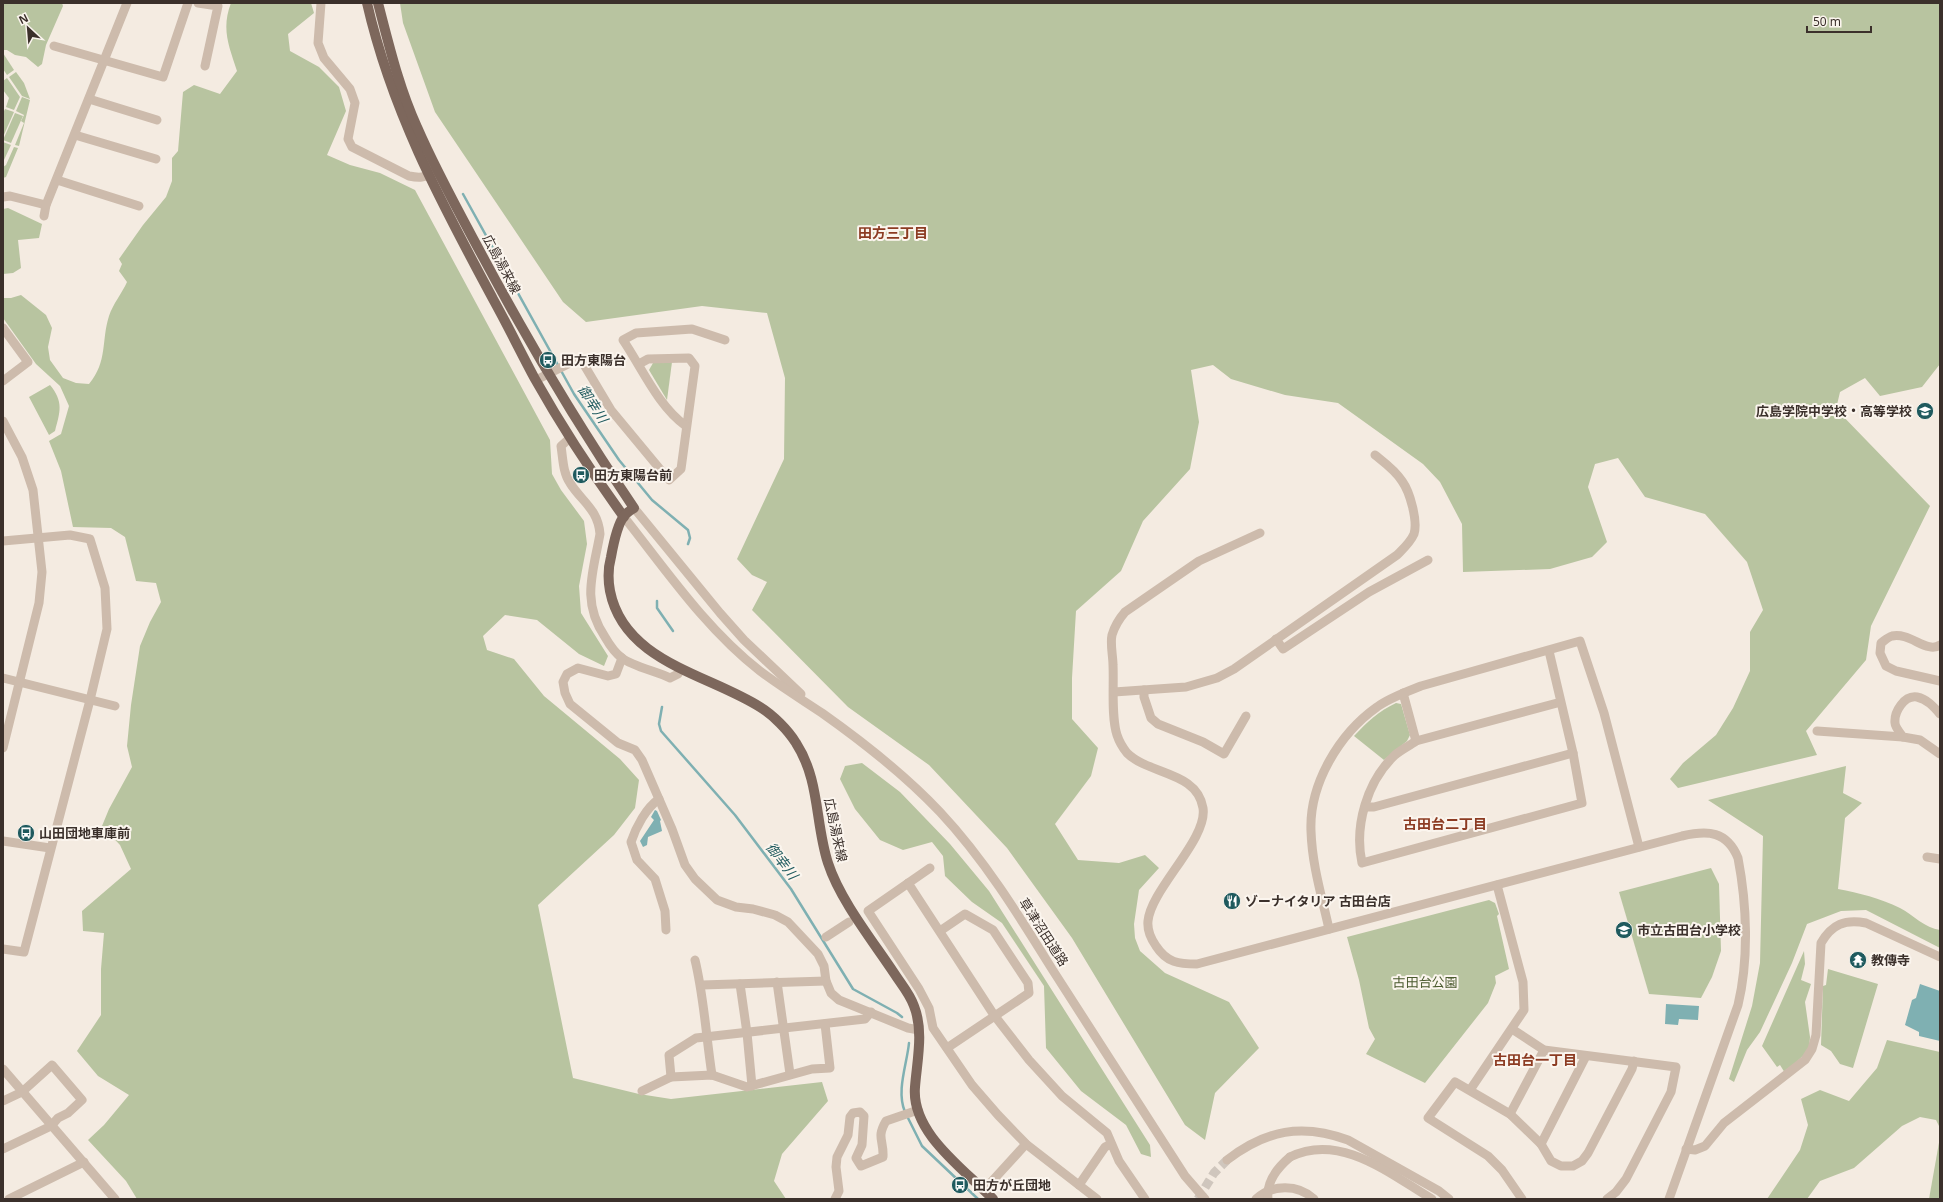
<svg xmlns="http://www.w3.org/2000/svg" width="1943" height="1202" viewBox="0 0 1943 1202" font-family="'Noto Sans','Noto Sans JP',sans-serif">
<style>
.green{fill:#b8c4a0}
.water{fill:#7fb0b2}
.lines{fill:none;stroke-linecap:round;stroke-linejoin:round}
.stream{stroke:#7fb0b2;stroke-width:2.5}
.minor-tunnel{stroke:#cfc6bd;stroke-width:9;stroke-dasharray:9 4.5;stroke-linecap:butt}
.minor{stroke:#cdbbac;stroke-width:9}
.major{stroke:#7d675c;stroke-width:10}
.minor-bridge{stroke:#cdbbac;stroke-width:9}
.labels{text-anchor:middle;stroke-width:4;stroke-linejoin:round;paint-order:stroke}
.street-label{font-size:13px;fill:#3b302b;stroke:#fbf5ee}
.poi-label{font-size:13px;font-weight:bold;fill:#3b302b;stroke:#fbf5ee;text-anchor:start}
.park-label{font-size:13px;fill:#4a5a2e;stroke:#fbf5ee}
.neighbourhood-label{font-size:14px;font-weight:bold;fill:#8c3b22;stroke:#fbf5ee}
.water-label{font-size:14px;font-style:italic;fill:#1f5a5e;stroke:#fbf5ee}
</style>
<rect width="100%" height="100%" fill="#f4ebe1"/>
<g class="green">
<path d="M3,3h59l1,3 -17,39 -4,19 -4,3 -12,-10 -11,-2 -8,-5h-4z"/>
<path d="M231,3h80l3,10 -26,21 2,17 29,16 20,20 7,24 -19,44 23,10 30,8 35,17 135,250 2,34 9,16 23,31 3,23 -8,42 2,27 27,43 -4,10 -25,-12 -42,-34 -32,-5 -22,21 4,14 27,9 30,37 76,63 19,21 -4,28 -21,27 -76,70 35,173 66,16 32,5 151,-17 6,19 -46,53 -8,27 12,18h-649l-11,-18 -38,-41 16,-15 25,-30 -31,-19 -21,-25 24,-36v-46l3,-36 -21,-2 -1,-20 49,-42 -11,-24 -18,-19 7,-17 23,-42 -5,-21 4,-41 9,-59 10,-24 11,-20 -5,-19 -20,-2 -11,-44 -14,-9 -38,-1 -12,-56 -12,-30 12,-7 8,-28 -9,-20 -24,-22 -33,-46v-20h8l10,-3 25,20 6,13 -4,19 2,13 13,18 13,5 13,1c19,-23 12,-43 20,-68 4,-12 13,-23 18,-34l-8,-11 3,-7 -3,-5 24,-34 23,-28 6,-16v-23l6,-7 5,-59 11,-7 26,9 17,-23c-8,-25 -16,-42 -6,-68z"/>
<path d="M400,3h1540v361l-18,23 -42,9 -15,-18 -25,14 -4,17 94,97 -59,120 -5,34 -60,71 11,24 -139,33 -8,-9 13,-16 33,-28 17,-27 17,-37v-39l13,-22 -16,-48 -42,-48 -60,-17 -27,-39 -23,6 -7,23 19,55 -15,15 -42,12 -87,3 -1,-48 -22,-42 -17,-18 -85,-61 -53,-8 -54,-16 -18,-14 -22,5 8,52 -9,47 -47,52 -22,50 -45,40 -4,67v41l26,29 -7,28 -36,48 23,36 41,3 26,-8 14,13 -20,22 -5,34 1,14 5,13 25,22 64,29 30,46 -44,45 -10,47 -20,-15 -113,-187 -65,-90 -78,-83 -81,-58 -96,-97 15,-28 -15,-7 -15,-16 47,-100 1,-81 -18,-65 -65,-7 -116,16 -23,-20 -128,-190 -32,-89z"/>
<path d="M3,53l11,17 -7,5 -4,-6z"/>
<path d="M16,72l8,11 6,16 -8,-3 -13,-19z"/>
<path d="M7,78l13,19 -6,13 -8,-3 3,-9 -6,-8v-9z"/>
<path d="M22,97l8,3 -11,46 -4,-1 9,-22 -3,-2 3,-6 -8,-4z"/>
<path d="M5,109l9,3 -11,25v-24z"/>
<path d="M15,113l8,3 -12,27 -8,-3z"/>
<path d="M3,142l8,3 -8,17z"/>
<path d="M14,147l4,1 -12,29 -3,1v-11l3,-2z"/>
<path d="M8,208l34,16 -3,14 -21,2 3,28 -8,5 -10,1v-65z"/>
<path d="M672,362l-5,38 -18,-30 4,-7z"/>
<path d="M50,385c14,17 10,27 5,46l-6,4 -20,-38z"/>
<path d="M1396,703l5,1 9,31 -3,6 -23,19 -30,-24c13,-14 25,-25 42,-33z"/>
<path d="M862,763l38,29 50,52 39,47 161,254 1,12 -10,-3 -15,-29 -45,-34 -35,-43 -2,-62 -42,-63 -30,-21 -27,-26 -2,-20 -11,-14 -29,8 -23,-10 -25,-31 -15,-30 5,-13z"/>
<path d="M1846,766l-3,27 19,10 -17,15 -7,71c21,4 42,9 62,19 13,7 25,20 40,22v18l-74,-38 -25,1 -34,13 -15,39 -32,69 -13,18 -13,32 -5,-3 23,-73 8,-43 3,-127 -55,-36z"/>
<path d="M1711,868l8,16 2,67 -9,26 -11,21 -52,-4 -30,-102z"/>
<path d="M1489,900l6,3 4,11 -2,2 12,53 -14,7 1,7 -8,20 -63,80 -59,-29 9,-15 -6,-11 -10,-48 -12,-43z"/>
<path d="M1804,951l1,13 -4,16 10,4 -6,18 5,35 -1,13 -24,23 -5,-8 -3,2 -15,-21z"/>
<path d="M1828,969l50,15 -25,84 -13,-4 -9,-13 -10,-6 2,-59 3,-1z"/>
<path d="M1887,1040l53,12v76l-4,-8 -16,-3 -18,9 -48,42 -34,13 -13,18h-40l33,-49 8,-25 -7,-26 19,-9 29,11 28,-33z"/>
<path d="M1940,1137v62h-11z"/>
</g>
<g class="water">
<path d="M655,810l2,1 4,9 -1,1 2,10 -14,6 -1,8 -4,2 -3,-6 14,-21 -3,-3z"/>
<path d="M1920,984l20,7v50l-21,-5v-4l-14,-7 7,-25 4,-2z"/>
<path d="M1666,1004l33,2 -1,14 -19,-1 -1,6 -13,-1z"/>
</g>
<g class="lines">
<g class="stream">
<path d="M463,194l111,200 45,66 33,40 36,30 2,8 -2,6"/>
<path d="M657,601v7l16,23"/>
<path d="M662,707l-3,17 2,7 74,84 56,74 62,100 44,24 5,4"/>
<path d="M905,1112c-9,-21 2,-48 4,-69"/>
<path d="M907,1116l15,30 56,53"/>
</g>
<path class="minor-tunnel" d="M1198,1199l16,-26 13,-13"/>
<g class="minor">
<path d="M198,3l20,3 -13,60"/>
<path d="M321,3l-3,40 6,15 26,31 5,14 -7,36 4,8 57,29c10,2 16,2 25,-4"/>
<path d="M54,46l109,31 25,-74"/>
<path d="M89,99l68,21"/>
<path d="M75,135l81,24"/>
<path d="M57,180l82,26"/>
<path d="M3,197l7,-1 36,9"/>
<path d="M44,216l2,-11 81,-202"/>
<path d="M3,328l25,34 -25,19"/>
<path d="M536,380l44,-22 31,52 58,70 12,-11 14,-103 -6,-8 -41,1 -9,5"/>
<path d="M3,421l19,36 11,33 9,82 -3,31 -36,145"/>
<path d="M686,426c-28,-20 -44,-58 -63,-86l13,-7 56,-4 33,11"/>
<path d="M570,438l-9,8c2,13 2,27 9,37 12,19 28,26 30,51 -7,39 -19,67 5,103 4,7 10,16 17,21 10,8 36,14 48,20l8,-4 3,-5"/>
<path d="M634,508l86,105 24,27 57,54"/>
<path d="M624,517c42,53 82,112 136,154 20,15 41,28 62,42 41,29 83,62 118,99 44,47 78,102 112,157 45,69 88,138 133,207l20,23"/>
<path d="M1260,533l-61,28 -74,51c-6,7 -10,13 -13,23 -2,9 1,21 1,30 1,20 -2,52 4,70 2,6 6,13 10,18 22,22 70,18 76,55 5,31 -52,81 -55,113 -1,10 3,18 8,25 11,17 23,18 41,18l485,-128c26,-6 45,-5 56,22 9,47 11,101 0,147l-69,194"/>
<path d="M3,541l67,-6 20,4 15,49 2,41 -17,71 -66,252 -21,-3"/>
<path d="M1276,639l7,10 86,-57 59,-32"/>
<path d="M1940,645c-13,9 -30,-13 -48,-9 -4,1 -8,5 -11,7l-1,10 6,13 10,5 44,10"/>
<path d="M1549,651l24,102 9,50 -220,60c-8,-37 5,-82 33,-108 6,-5 14,-9 21,-14l145,-39"/>
<path d="M622,658l-6,16 -8,2 -30,-8 -11,6 -4,8 2,11 5,11 48,39 17,7 7,10 30,69 13,36 10,14 22,21 19,7 17,2 22,6 13,7 30,32 6,12 2,15 5,12 8,7 69,28 11,2"/>
<path d="M3,678l112,28"/>
<path d="M1144,690v7l7,21 7,6 45,18 21,12 22,-38"/>
<path d="M1114,692l72,-5 31,-9 17,-9 163,-114c6,-6 13,-12 17,-21 4,-13 -4,-42 -12,-53 -7,-11 -17,-18 -27,-26"/>
<path d="M1403,693l13,48"/>
<path d="M1940,714c-6,-7 -13,-15 -23,-17 -13,-2 -23,15 -22,26 0,4 5,10 8,14l17,3 20,14"/>
<path d="M1817,731l86,6"/>
<path d="M659,799c-13,9 -23,28 -28,43l6,18 18,19 10,32 1,19"/>
<path d="M1365,807h9l199,-54"/>
<path d="M3,841l47,7"/>
<path d="M1927,857l13,2"/>
<path d="M930,868l-62,43 51,78 10,19 4,20 39,57 26,30 28,29 71,55"/>
<path d="M908,883l86,132 35,45 33,36 45,37 12,28 26,38"/>
<path d="M1329,929c-7,-32 -17,-64 -18,-98 -2,-47 28,-97 66,-124 12,-9 29,-15 44,-21l159,-45 24,72 35,134"/>
<path d="M940,931l25,-17 28,16 35,53 1,10 -82,55"/>
<path d="M826,937l23,-15"/>
<path d="M695,960c9,37 11,76 17,115"/>
<path d="M777,982l13,92"/>
<path d="M740,984l7,49 5,53"/>
<path d="M702,985l124,-4"/>
<path d="M1512,1029l32,21 132,17 -5,25 -45,87 -10,13 -9,7"/>
<path d="M3,1069l112,130"/>
<path d="M671,1077l-2,-22 27,-17 169,-19 6,-7"/>
<path d="M1470,1090l54,-80 -1,-28 -26,-97"/>
<path d="M642,1091l29,-14 41,-2 35,12 65,-18 18,-1 -5,-44"/>
<path d="M3,1101l19,-9 30,-27 30,35 -14,13 -10,5 -7,8 -48,23"/>
<path d="M1510,1114l34,-64"/>
<path d="M1541,1144l45,-88"/>
<path d="M1686,1149l9,1 10,-4 19,-23 81,-63 7,-11 4,-14 5,-92c11,-19 24,-24 45,-20l74,34"/>
<path d="M1290,1157c50,-25 100,17 142,42"/>
<path d="M1227,1160c39,-30 75,-37 121,-20l91,51 10,8"/>
<path d="M1079,1185l26,-38 6,-3"/>
<path d="M984,1190l42,-46"/>
<path d="M9,1199l75,-37"/>
<path d="M835,1199l4,-8 -3,-24 1,-10 11,-22 2,-18 3,-4 7,-1 4,4 -2,29 -6,13 5,8 22,-9c1,-17 -7,-19 3,-36l32,-11"/>
<path d="M1256,1199c16,-15 42,-15 58,0"/>
<path d="M1522,1199l-20,-29 -14,-14 -60,-38 27,-36 55,32 31,30 10,17 10,5h12l9,-5 6,-8 44,-84 2,-8"/>
</g>
<g class="major">
<path d="M367,3c25,109 74,199 126,296 15,27 28,54 42,80 27,48 57,94 89,138"/>
<path d="M378,3c11,42 21,85 39,124 19,44 43,87 66,130 46,86 96,170 151,251 -3,2 -8,5 -10,8 -7,9 -11,30 -13,41 -3,11 -3,23 -1,34 14,71 98,83 150,116 13,8 28,23 36,36 24,37 19,80 32,120 12,37 44,77 66,110 7,11 16,21 20,33 10,25 3,55 1,81 -4,46 49,82 78,112"/>
</g>
<path class="minor-bridge" d="M1268,1199c-2,-17 9,-31 22,-42"/>
</g>
<defs>
<symbol id="bus-disc" viewBox="-11 -11 22 22"><circle r="9.5" fill="#1f5a5e" stroke="#fbf5ee"/><path d="M-5-6H5V4H4V6H2V4H-2V6H-4V4H-5ZM-3.5-4V0h7V-4ZM-3.5 1.2v1.5H-2V1.2ZM2 1.2v1.5H3.5V1.2Z" fill="#fff"/></symbol>
<symbol id="school-disc" viewBox="-11 -11 22 22"><circle r="9.5" fill="#1f5a5e" stroke="#fbf5ee"/><path d="M0-5L7-2L0 1L-7-2ZM-4 1L0 2.5L4 1V4Q0 6-4 4Z" fill="#fff"/></symbol>
<symbol id="restaurant-disc" viewBox="-11 -11 22 22"><circle r="9.5" fill="#1f5a5e" stroke="#fbf5ee"/><path d="M-5-6h1v4h1v-4h1v4h1v-4h1v5L-1.5 .5V6h-2V.5L-5-1ZM5-6V6H3V1.5H1.5Q1.5-4 5-6Z" fill="#fff"/></symbol>
<symbol id="temple-disc" viewBox="-11 -11 22 22"><circle r="9.5" fill="#1f5a5e" stroke="#fbf5ee"/><path d="M0-6L5-2H3V0L6.5 2.5H4V6H1.5V3h-3V6H-4V2.5H-6.5L-3 0V-2H-5Z" fill="#fff"/></symbol>
</defs>
<g fill-rule="evenodd">
<use href="#bus-disc" x="538" y="350" width="20" height="20"/>
<use href="#school-disc" x="1915" y="401" width="20" height="20"/>
<use href="#bus-disc" x="571" y="465" width="20" height="20"/>
<use href="#bus-disc" x="16" y="823" width="20" height="20"/>
<use href="#restaurant-disc" x="1222" y="891" width="20" height="20"/>
<use href="#school-disc" x="1614" y="920" width="20" height="20"/>
<use href="#temple-disc" x="1848" y="950" width="20" height="20"/>
<use href="#bus-disc" x="950" y="1175" width="20" height="20"/>
</g>
<g class="labels">
<g class="street-label">
<text transform="translate(502 264) rotate(62)" y="5">広島湯来線</text>
<text transform="translate(836 830) rotate(78)" y="5">広島湯来線</text>
<text transform="translate(1044 932) rotate(57)" y="5">草津沼田道路</text>
</g>
<g class="poi-label">
<text x="561" y="365">田方東陽台</text>
<text x="1912" y="416" text-anchor="end">広島学院中学校・高等学校</text>
<text x="594" y="480">田方東陽台前</text>
<text x="39" y="838">山田団地車庫前</text>
<text x="1245" y="906">ゾーナイタリア 古田台店</text>
<text x="1637" y="935">市立古田台小学校</text>
<text x="1871" y="965">教傳寺</text>
<text x="973" y="1190">田方が丘団地</text>
</g>
<g class="park-label">
<text x="1425" y="987">古田台公園</text>
</g>
<g class="neighbourhood-label">
<text x="893" y="238">田方三丁目</text>
<text x="1445" y="829">古田台二丁目</text>
<text x="1535" y="1065">古田台一丁目</text>
</g>
<g class="water-label">
<text transform="translate(593 404) rotate(57)" y="5">御幸川</text>
<text transform="translate(782 861) rotate(53)" y="5">御幸川</text>
</g>
</g>
<rect width="1943" height="1202" fill="none" stroke="#3b302b" stroke-width="8"/>
<g transform="translate(28 28) rotate(334)" stroke="#fbf5ee" stroke-width="3" paint-order="stroke">
<path d="M0-3L7 15L0 10L-7 15Z" fill="#3b302b"/>
<text y="-6" font-size="11" font-weight="bold" text-anchor="middle" fill="#3b302b">N</text>
</g>
<path d="M1807 26v6h64v-6" fill="none" stroke="#3b302b" stroke-width="2"/>
<text x="1813" y="26" font-size="12" fill="#3b302b" stroke="#fbf5ee" stroke-width="3" paint-order="stroke">50 m</text>
</svg>
